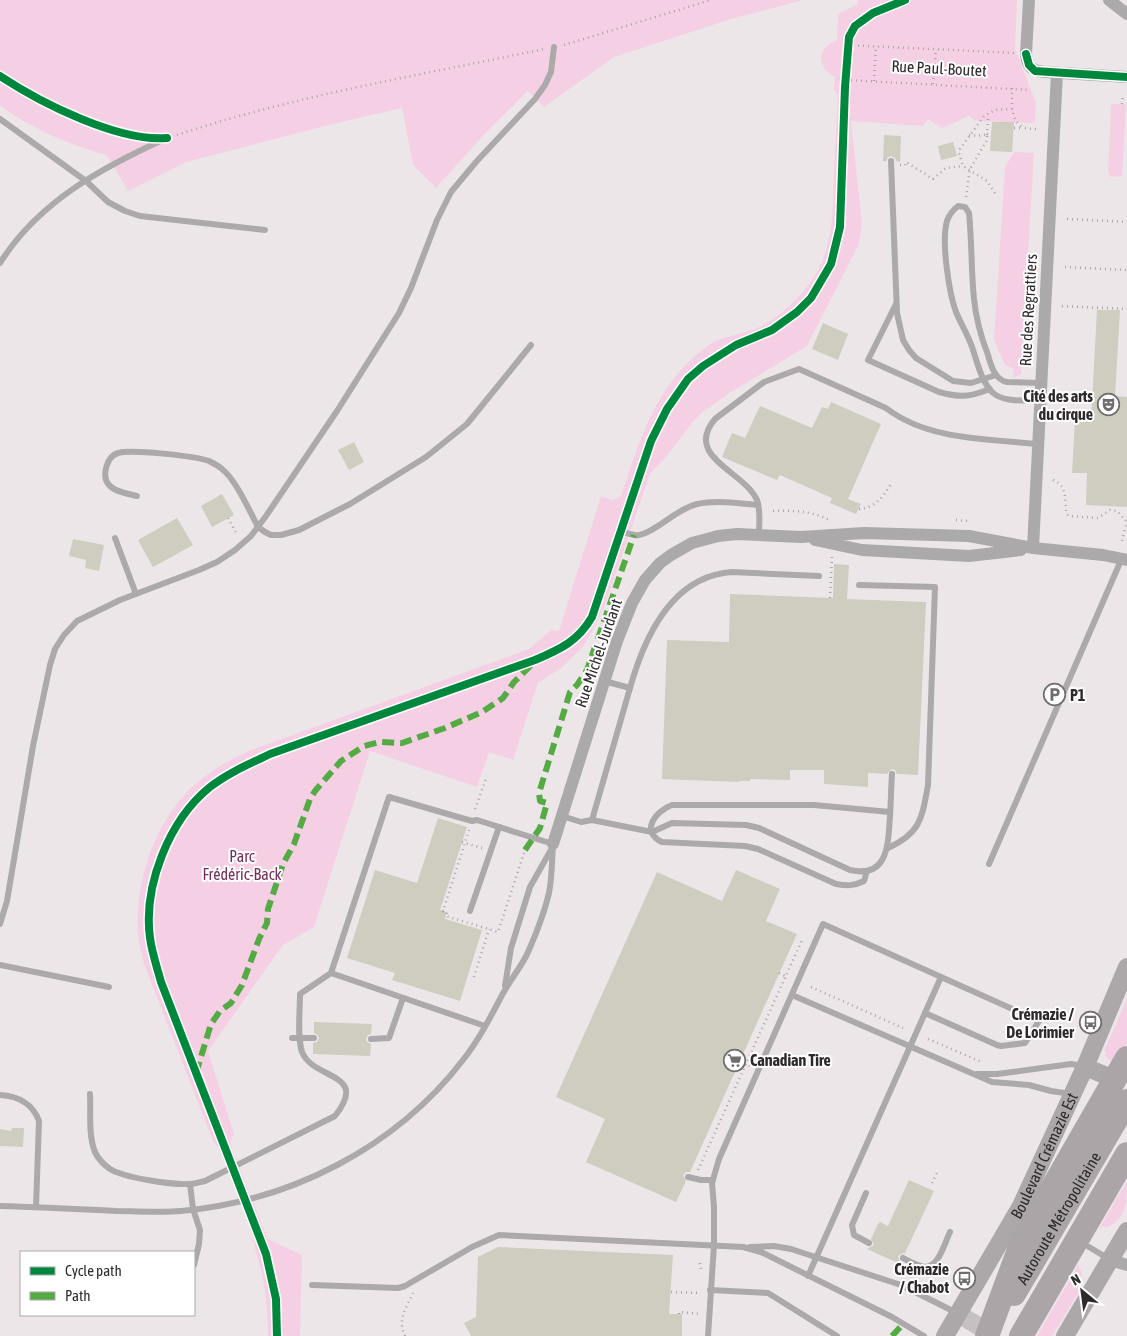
<svg xmlns="http://www.w3.org/2000/svg" width="1127" height="1336" viewBox="0 0 1127 1336" font-family="'Asap Condensed',sans-serif">
<style>
.green{fill:#f5d0e4}
.building{fill:#cfccc0}
.lines{fill:none;stroke-linecap:round;stroke-linejoin:round}
.secondary-tunnel{stroke:#c7c0c3;stroke-width:18;stroke-dasharray:18 9;stroke-linecap:butt}
.path{stroke:#aaa5a8;stroke-width:2.5;stroke-dasharray:1 4;stroke-linecap:butt}
.service{stroke:#aca9aa;stroke-width:6}
.minor{stroke:#aca9aa;stroke-width:12}
.secondary{stroke:#aca7a9;stroke-width:18}
.motorway-bridge{stroke:#aba5a8;stroke-width:24}
.quiet{stroke:#54ab44;stroke-width:6;stroke-dasharray:12 6;stroke-linecap:butt}
.cycleway-casing{stroke:#fff;stroke-width:11}
.cycleway{stroke:#00873e;stroke-width:8}
.labels{text-anchor:middle;stroke-width:4;stroke-linejoin:round;paint-order:stroke}
.street-label{font-size:16px;fill:#2e2a2c;stroke:#fff}
.poi-label{font-size:16px;font-weight:bold;fill:#2e2a2c;stroke:#fff;text-anchor:end}
.park-label{font-size:16px;fill:#772d5a;stroke:#fff}
</style>
<rect width="100%" height="100%" fill="#ede6e9"/>
<g class="green">
<path d="M0,0h803l-75,20 -114,37 -70,50 -16,-16 -46,46 -46,51 -23,-23 -11,-57 -73,17 -143,37 -58,29 -21,-36c-37,-9 -75,-27 -107,-49z"/>
<path d="M858,0h159l-2,49 21,54 -1,20 -60,-2 -6,-5 -27,12 -14,-9 -5,7 -72,-5 11,102 -3,21 -52,102 -79,48 -26,19 -10,10 -26,34 -16,17 -46,133 -15,30 -7,11 -21,20 -23,15 -25,77 -24,-8 -12,35 -107,-36 -56,176 -31,18 -75,106 26,83 -3,6v6l34,86 3,7 34,16 -2,81h-32c0,-22 -2,-45 -7,-66 -3,-12 -7,-22 -8,-35l-33,-85 -7,-9 -69,-177c-2,-9 -5,-19 -6,-29 -4,-55 18,-119 61,-154 16,-13 34,-23 52,-31l278,-101 22,-19 8,1 42,-135 12,4 8,-4c19,-56 34,-111 85,-149 16,-12 31,-11 49,-18 25,-10 56,-41 66,-65 13,-30 12,-62 13,-94 1,-25 3,-50 4,-75l-4,-5 1,-13c-19,-10 -19,-29 2,-37l1,-26 20,-10z"/>
<path d="M1113,104h11l2,2 -4,70 -11,1 -3,-5 3,-67z"/>
<path d="M1014,152l20,1 -13,221 -8,4 1,-9 -9,-4 -11,-25 11,-173z"/>
<path d="M1127,999v43l-12,21 -7,-4 -3,-3 2,-4 -3,-1z"/>
<path d="M1127,1181c0,24 0,36 -21,47l-3,-2 -4,3z"/>
<path d="M1079,1264v6l3,1 -2,19 -28,46h-15z"/>
</g>
<g class="building">
<path d="M992,122h22l-2,30 -22,-1z"/>
<path d="M884,135l17,1 -1,26 -4,-1 -1,-3 -4,-2 -3,1 -2,4h-3z"/>
<path d="M953,142l4,14 -16,4 -3,-14z"/>
<path d="M1097,310h23l-5,86 12,1v110l-41,-2 1,-32h-15l3,-54 16,1z"/>
<path d="M823,323l25,11 -10,26 -26,-11z"/>
<path d="M831,402l50,22 -33,75 13,5 -5,10 -26,-11 2,-5 -52,-23 -3,5 -55,-23 10,-24 13,5 15,-32 52,22 10,-21 6,2z"/>
<path d="M354,442l10,20 -15,8 -11,-20z"/>
<path d="M222,494l12,21 -22,12 -11,-21z"/>
<path d="M177,518l16,27 -40,22 -15,-27z"/>
<path d="M73,539l31,6 -5,26 -14,-3 1,-8 -17,-4z"/>
<path d="M834,564l15,1 -2,34 79,3 -8,173 -21,-1 -2,-4 -3,-1 -5,5 -19,-1v14l-44,-3v-14h-34v10l-40,-1v2h-11v1l-77,-3 5,-139 62,2 1,-48 103,4z"/>
<path d="M438,818l29,9 -27,83 7,2 -2,7 37,11 -22,71 -68,-21 3,-7 -48,-15 28,-88 42,13z"/>
<path d="M736,870l44,19 -14,32 31,13 -107,238h-4l-3,3 3,6 -10,21 -90,-40 19,-43 -49,-22 101,-225 65,29z"/>
<path d="M314,1022l58,2 -1,10 -3,1 -2,4 1,3 4,2 -1,12 -57,-2v-11l4,-1 2,-4 -1,-3 -4,-2z"/>
<path d="M12,1128h12l-1,19 -23,-1v-17l11,2z"/>
<path d="M909,1180l25,11 -29,62 -4,1 -3,2 2,8 -33,-15 7,-4 -3,-6 7,-15 2,-2 8,4z"/>
<path d="M498,1247l175,8 -4,59h13v22h-211l-7,-13 12,-6 2,-60z"/>
</g>
<g class="lines">
<path class="secondary-tunnel" d="M965,1318l30,18"/>
<g class="path">
<path d="M564,45l147,-45"/>
<path d="M848,45l166,8"/>
<path d="M846,80l184,10"/>
<path d="M874,81l2,-35"/>
<path d="M933,84l3,-35"/>
<path d="M1012,88c0,12 -2,31 9,38 5,3 11,3 16,3"/>
<path d="M1122,104l1,-9"/>
<path d="M988,119l-1,15 4,1"/>
<path d="M1014,128h9"/>
<path d="M177,135c120,-40 244,-60 367,-86"/>
<path d="M900,165h5l1,-3 27,17 13,-11 17,-2"/>
<path d="M995,193l-8,-12 -24,-15 -4,-13 1,-4 24,-33 11,-6 17,-1"/>
<path d="M966,197l4,-28 17,-29v-6l-9,2 -9,-1"/>
<path d="M1067,219l60,3"/>
<path d="M1065,267l62,3"/>
<path d="M1062,306l65,3"/>
<path d="M1056,412l36,2"/>
<path d="M1053,480c17,8 10,20 14,34l2,2 29,2 12,-8 7,1 9,10v3"/>
<path d="M859,509c16,-1 24,-12 32,-25"/>
<path d="M773,511c21,-1 39,0 58,10"/>
<path d="M228,518l9,16"/>
<path d="M956,520l12,1"/>
<path d="M1122,541l4,-17"/>
<path d="M830,598l2,-41"/>
<path d="M475,809l12,-33"/>
<path d="M469,830l-26,81 4,1 -1,4 52,16 27,-82"/>
<path d="M462,842l20,6"/>
<path d="M779,973l6,3"/>
<path d="M474,977l15,-48"/>
<path d="M811,987l92,41"/>
<path d="M928,1039l54,23"/>
<path d="M740,1061l10,5"/>
<path d="M698,1170l105,-232"/>
<path d="M932,1183l6,-12"/>
<path d="M700,1263l1,7"/>
<path d="M671,1292l29,1"/>
<path d="M679,1314v-2l22,2"/>
<path d="M405,1336c-8,-17 1,-27 8,-43"/>
</g>
<g class="service">
<path d="M0,119l86,62 22,21 17,9 15,5 125,14"/>
<path d="M891,161l6,152 6,27 6,10 7,8 37,23 18,2 25,-8"/>
<path d="M0,263c39,-62 103,-96 167,-125"/>
<path d="M896,304l-28,56 71,32c22,6 30,5 51,-3"/>
<path d="M1040,401c-15,-1 -37,2 -48,-9 -11,-11 -15,-31 -20,-45 -4,-12 -11,-23 -16,-35 -7,-19 -15,-71 -9,-91 2,-6 6,-11 11,-15l7,1 4,6c3,29 2,57 5,86 2,20 7,38 14,56 3,11 7,25 19,27l34,1"/>
<path d="M137,496c-9,-2 -22,-4 -28,-11 -8,-9 -2,-29 9,-32 13,-4 77,3 91,8 4,2 10,5 13,8 14,11 27,41 36,58l7,5 6,3h10l18,-5 51,-26 76,-47 41,-33 64,-79"/>
<path d="M620,531c6,2 12,5 19,4 17,-3 37,-26 58,-31 19,-4 42,-1 61,1"/>
<path d="M759,535c0,-11 2,-24 -2,-35 -13,-29 -74,-43 -42,-81l49,-37 35,-13 87,39c41,32 101,31 151,36"/>
<path d="M115,538l21,56"/>
<path d="M859,585l76,2 -7,198c-6,33 -7,48 -40,63"/>
<path d="M604,681l26,7c14,-50 42,-112 102,-116l87,4"/>
<path d="M562,816l19,6 11,-2 60,12 20,-9 74,2 13,3 91,42c39,9 38,-27 40,-54 1,-14 1,-28 2,-42"/>
<path d="M592,820l38,-132"/>
<path d="M989,864l133,-306"/>
<path d="M867,871l-3,10c-10,5 -17,5 -28,3l-78,-35 -13,-3 -83,-4c-22,-10 -7,-31 10,-37h142l76,7"/>
<path d="M470,911l29,-84"/>
<path d="M0,924l7,-23 26,-155 17,-81 5,-16 9,-14 13,-14 43,-21 79,-30 18,-8 18,-12 16,-14 15,-20 71,-105 62,-98 12,-25 26,-68 14,-28 25,-30 59,-63 10,-14 6,-13 3,-25"/>
<path d="M0,965l109,22"/>
<path d="M505,986l6,-38 19,-61 22,-39"/>
<path d="M792,995l200,87 37,3 22,6 20,3"/>
<path d="M485,1026l-154,-53 58,-176 83,24 5,-1 76,24"/>
<path d="M292,1038h22"/>
<path d="M371,1039l18,-1 14,-40"/>
<path d="M977,1074h20l74,-10 13,2"/>
<path d="M90,1094c1,18 -2,41 5,58 3,7 8,12 15,17 15,9 62,16 80,15 5,0 10,-2 15,-3l130,-65c35,-44 -22,-36 -33,-64 -5,-15 -2,-41 -2,-58l31,-21"/>
<path d="M0,1095c18,1 33,9 39,26l-3,86"/>
<path d="M688,1177l13,3h12"/>
<path d="M190,1184l3,25 7,21 -1,14 -5,21"/>
<path d="M866,1193l-14,32 2,10 15,8"/>
<path d="M0,1206c39,1 78,3 117,5 21,0 43,2 64,0 110,-10 214,-63 282,-151 15,-19 26,-40 37,-61 8,-17 22,-32 29,-49 7,-16 16,-40 20,-57 3,-15 3,-33 4,-49"/>
<path d="M750,1247l24,-1 17,3 110,36 56,28"/>
<path d="M1089,1247l20,12"/>
<path d="M903,1258c6,3 15,8 22,9 14,0 20,-25 25,-35"/>
<path d="M808,1276l133,-299"/>
<path d="M312,1285l86,3 7,-2 67,-39 27,-12 244,12 18,5 131,65 32,19"/>
<path d="M710,1290l58,3 69,43"/>
<path d="M708,1336l6,-91v-38l-2,-24 7,-24 104,-235 216,97 -14,22 -24,3 -4,-1 -72,-32"/>
</g>
<g class="minor">
<path d="M1029,0l-3,54c1,13 6,17 19,18l82,5"/>
<path d="M1109,0l18,14"/>
<path d="M815,540l47,10 107,6 52,-6"/>
<path d="M1033,548l24,-475"/>
<path d="M553,844l64,-203 15,-38 13,-23 15,-17 11,-8 21,-12 26,-7 19,-2 64,3 63,-4 105,3 64,12 70,7 24,5"/>
<path d="M1110,1260l17,5"/>
</g>
<g class="secondary">
<path d="M1085,1067l22,9"/>
<path id="s1" d="M945,1336l76,-130 64,-139 42,-100"/>
<path d="M1065,1336l62,-105"/>
</g>
<g class="motorway-bridge">
<path id="s2" d="M1014,1294l113,-193"/>
<path d="M987,1336l36,-97 104,-181"/>
<path d="M1021,1336l106,-182"/>
</g>
<g class="quiet">
<path d="M525,850l15,-22 7,-25 -7,-2 -1,-8 31,-101 7,-7 10,-15 47,-135"/>
<path d="M196,1073l15,-49 9,-13 11,-8 11,-18 17,-46 8,-16 1,-14 15,-45 11,-20 16,-45 5,-8 26,-30 23,-15 16,-4 22,1 43,-15 37,-16 21,-14 11,-16 18,-18"/>
<path d="M892,1336l11,-12"/>
</g>
<defs>
<g id="cycleway">
<path d="M1026,54l3,11 6,6 92,6"/>
<path d="M0,76c41,27 118,66 167,62"/>
<path d="M277,1336l-1,-37 -10,-45 -105,-272c-4,-15 -9,-29 -11,-44 -7,-52 19,-118 60,-151 18,-14 39,-23 60,-33l265,-94c26,-11 43,-19 57,-43l59,-176 16,-32 21,-30 15,-13 33,-21 36,-15 25,-18 14,-14 20,-34 9,-37 5,-140 4,-50 6,-11 18,-13 32,-13"/>
</g>
</defs>
<use href="#cycleway" class="cycleway-casing"/>
<use href="#cycleway" class="cycleway"/>
</g>
<defs>
<symbol id="theatre-ring" viewBox="-11 -11 22 22"><circle r="9.5" fill="#fff" stroke="#716c6e" stroke-width="1.5"/><path d="M-5-5.5Q0-4 5-5.5V0Q5 5 0 6Q-5 5-5 0ZM-3.3-2.5H-1v1.5H-3.3ZM1-2.5H3.3v1.5H1ZM-2.8 1Q0 5.5 2.8 1Z" fill="#716c6e"/></symbol>
<symbol id="parking-ring" viewBox="-11 -11 22 22"><circle r="9.5" fill="#fff" stroke="#716c6e" stroke-width="1.5"/><path d="M-3.5-5.5H1a3.5 3.5 0 0 1 0 7H-1V5.5H-3.5ZM-1-3.4V-.6H.8a1.4 1.4 0 0 0 0-2.8Z" fill="#716c6e"/></symbol>
<symbol id="bus-ring" viewBox="-11 -11 22 22"><circle r="9.5" fill="#fff" stroke="#716c6e" stroke-width="1.5"/><path d="M-5-6H5V4H4V6H2V4H-2V6H-4V4H-5ZM-3.5-4V0h7V-4ZM-3.5 1.2v1.5H-2V1.2ZM2 1.2v1.5H3.5V1.2Z" fill="#716c6e"/></symbol>
<symbol id="supermarket-ring" viewBox="-11 -11 22 22"><circle r="9.5" fill="#fff" stroke="#716c6e" stroke-width="1.5"/><path d="M-6-5.5h2.5l.6 2H6L4.5 2H-2.5L-4.4-4H-6ZM-1.5 3.2a1.3 1.3 0 1 0 .1 0ZM3 3.2a1.3 1.3 0 1 0 .1 0Z" fill="#716c6e"/></symbol>
</defs>
<g fill-rule="evenodd">
<use href="#theatre-ring" x="1096" y="392" width="25" height="25"/>
<use href="#parking-ring" x="1042" y="682" width="25" height="25"/>
<use href="#bus-ring" x="1078" y="1010" width="25" height="25"/>
<use href="#supermarket-ring" x="722" y="1048" width="25" height="25"/>
<use href="#bus-ring" x="952" y="1266" width="25" height="25"/>
</g>
<g class="labels">
<g class="street-label">
<text transform="translate(939 68) rotate(3)" y="6">Rue Paul-Boutet</text>
<text transform="translate(1028 310) rotate(-87)" y="6">Rue des Regrattiers</text>
<text transform="translate(598 653) rotate(-71)" y="6">Rue Michel-Jurdant</text>
<text dy="6" stroke="none"><textPath href="#s1" startOffset="206">Boulevard Crémazie Est</textPath></text>
<text dy="6" stroke="none"><textPath href="#s2" startOffset="88">Autoroute Métropolitaine</textPath></text>
</g>
<g class="poi-label">
<text x="1093" y="402">Cité des arts<tspan x="1093" dy="18">du cirque</tspan></text>
<text x="1070" y="701" text-anchor="start">P1</text>
<text x="1074" y="1020">Crémazie /<tspan x="1074" dy="18">De Lorimier</tspan></text>
<text x="750" y="1066" text-anchor="start">Canadian Tire</text>
<text x="949" y="1275">Crémazie<tspan x="949" dy="18">/ Chabot</tspan></text>
</g>
<g class="park-label">
<text x="242" y="862">Parc<tspan x="242" dy="18">Frédéric-Back</tspan></text>
</g>
</g>
<rect x="20" y="1251" width="175" height="65" fill="#ffffff" stroke="#abaaab"/>
<rect x="30" y="1267" width="25" height="8" fill="#00873e" stroke="#abaaab"/>
<text x="65" y="1276" font-size="15" fill="#2e2a2c">Cycle path</text>
<rect x="30" y="1292" width="25" height="8" fill="#54ab44" stroke="#abaaab"/>
<text x="65" y="1301" font-size="15" fill="#2e2a2c">Path</text>
<g transform="translate(1082 1291) rotate(331)" stroke="#ffffff" stroke-width="4" paint-order="stroke">
<path d="M0-4L9 19L0 12L-9 19Z" fill="#2e2a2c"/>
<text y="-8" font-size="14" font-weight="bold" text-anchor="middle" fill="#2e2a2c">N</text>
</g>
</svg>
